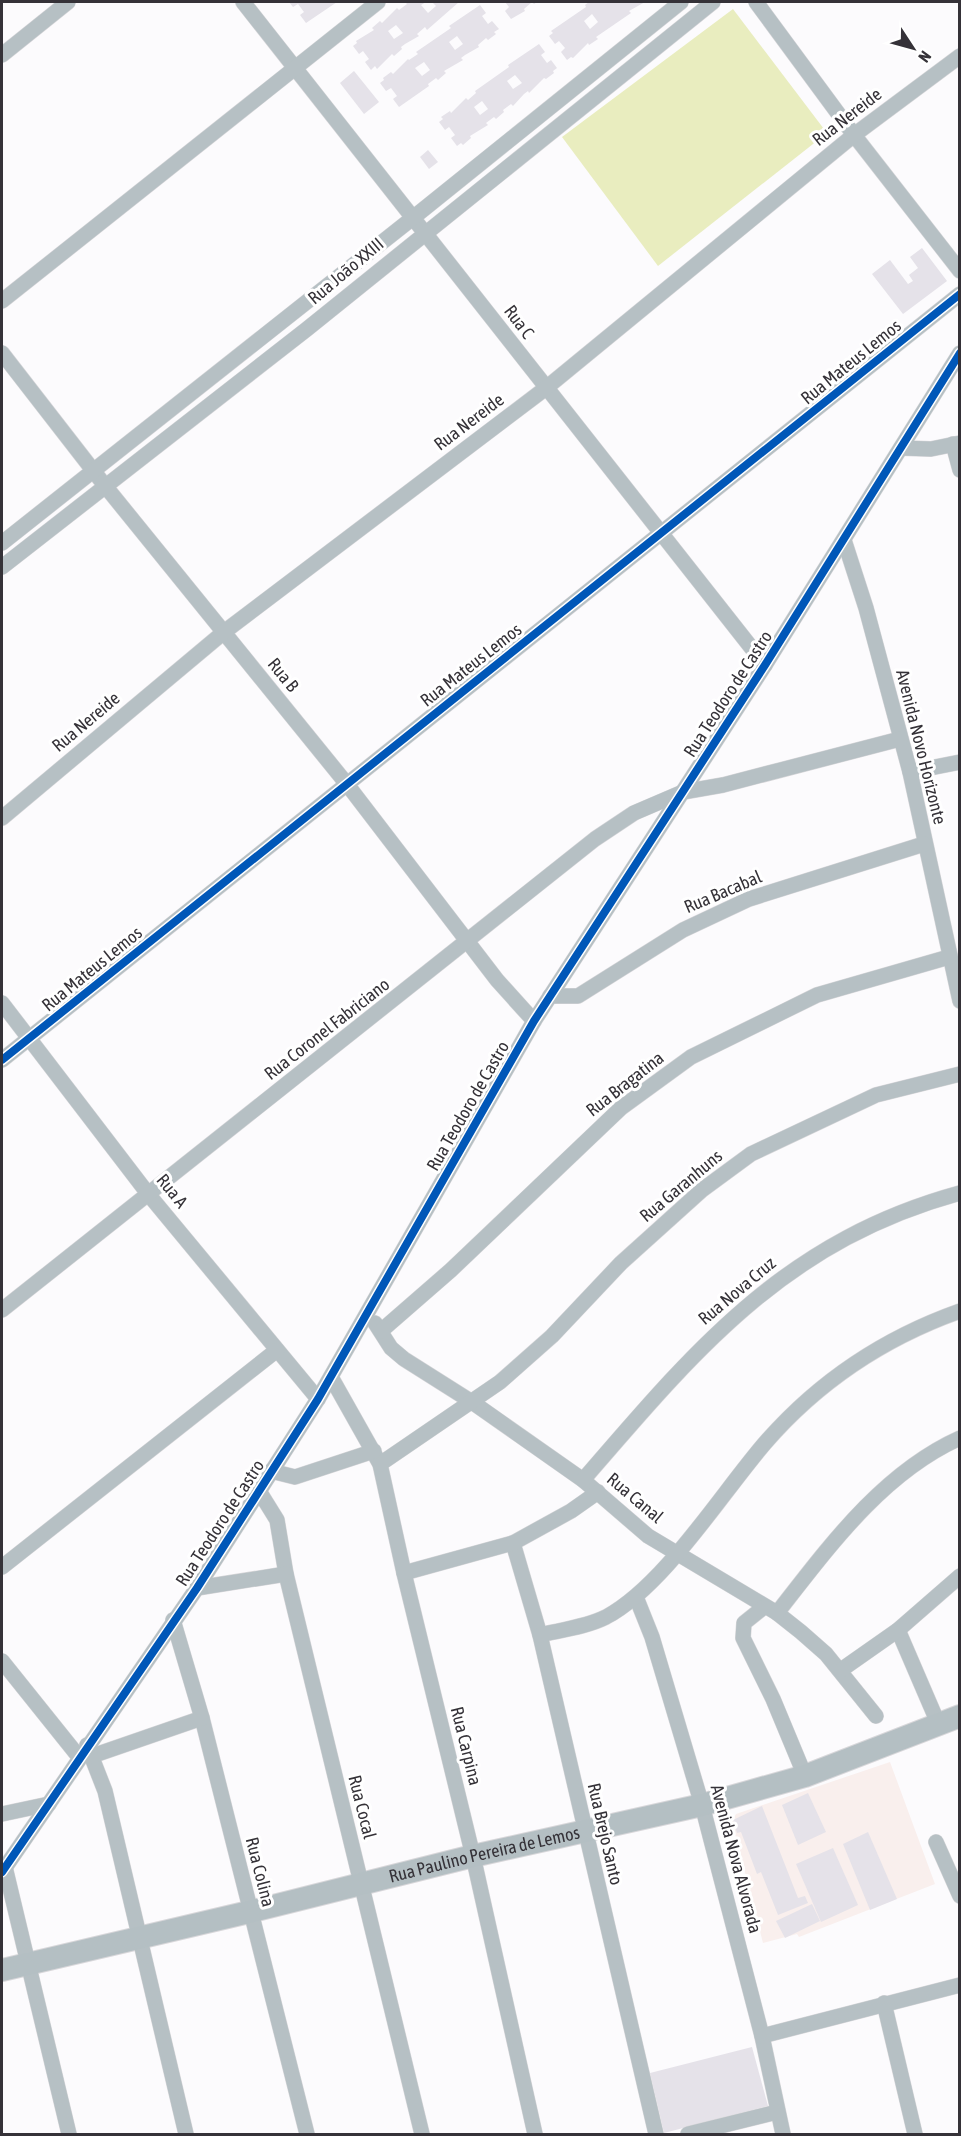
<svg xmlns="http://www.w3.org/2000/svg" width="961" height="2136" viewBox="0 0 961 2136" font-family="'Asap Condensed',sans-serif">
<style>
.medical{fill:#f9efed}
.pitch{fill:#e9edbf}
.building{fill:#e5e2e9;fill-rule:evenodd}
.lines{fill:none;stroke-linecap:round;stroke-linejoin:round}
.street-casing{stroke:#d8d7da;stroke-width:16}
.secondary-casing{stroke:#d8d7da;stroke-width:24}
.street{stroke:#b6c0c4;stroke-width:15}
.secondary{stroke:#b4bfc3;stroke-width:22}
.cycleway-casing{stroke:#fff;stroke-width:11}
.cycleway{stroke:#0057b8;stroke-width:8}
.labels{text-anchor:middle;stroke-width:6;stroke-linejoin:round;paint-order:stroke}
.street-label{font-size:18px;fill:#353238;stroke:#fff}
</style>
<rect width="100%" height="100%" fill="#fcfbfd"/>
<path class="medical" d="M890,1762l45,122 -136,53 -2,-3 -34,9 -31,-122 4,-7z"/>
<path class="pitch" d="M733,9l94,124 -169,133 -96,-129z"/>
<g class="building">
<path d="M289,2h48l-31,21 -6,-8 4,-3 -6,-8 -5,3z"/>
<path d="M405,2h21l-5,3 7,8 8,-7 -4,-4h27l-32,28 -2,-3 -8,7 2,2 -14,8 -4,3 1,2 -8,7 -2,-2 -15,15 -2,-3 -4,4 -6,-8 4,-3 -6,-8 -4,3 -6,-8 4,-3 -1,-2 18,-11 -2,-2 8,-7 2,2 15,-15 2,2 8,-6zM396,25l7,8 -9,6 -6,-8z"/>
<path d="M505,2h32l-3,2 -2,-2 -8,7 1,2 -14,8 -6,-8 4,-4z"/>
<path d="M589,2h56l-16,9 2,2 -35,24 2,2 -9,6 -1,-2 -15,15 -2,-1 -4,3 -6,-8 4,-4 -6,-7 -4,3 -6,-8 4,-3 -2,-2 35,-24 -1,-2zM592,14l6,8 -8,7 -6,-8z"/>
<path d="M480,5l6,8 -4,3 6,8 4,-3 7,8 -5,3 2,2 -8,6 -2,-2 -8,7 1,2 -14,8 -4,3 2,2 -19,11 2,2 -8,7 -2,-2 -8,6 1,2 -30,21 -6,-8 4,-3 -6,-8 -5,3 -6,-8 4,-3 -1,-2 8,-6 2,2 15,-15 1,1 9,-6 -2,-2 35,-24 -2,-2zM457,36l6,8 -8,6 -6,-8zM424,62l6,8 -8,6 -7,-8z"/>
<path d="M539,44l6,8 -4,3 6,8 4,-3 6,8 -4,3 1,2 -8,6 -2,-1 -15,15 -1,-2 -4,3 -11,12 -2,-2 -8,6 1,2 -8,7 -2,-2 -8,6 2,2 -18,11 1,2 -8,7 -2,-2 -4,3 -6,-8 4,-3 -6,-8 -4,3 -6,-8 4,-3 -2,-2 9,-6 1,2 15,-15 2,2 8,-7 -1,-2 34,-24 -1,-2zM515,75l7,8 -9,6 -6,-8zM482,101l6,8 -8,6 -6,-8z"/>
<path d="M354,71l25,31 -15,12 -24,-31z"/>
<path d="M428,150l10,12 -9,7 -9,-12z"/>
<path d="M922,248l25,33 -44,33 -31,-40 18,-14 18,24 5,-3 -4,-6 9,-7 -8,-11z"/>
<path d="M808,1793l18,39 -28,13 -16,-40z"/>
<path d="M762,1806l36,92 7,-2 3,7 -30,12 -17,-43 -4,2 -16,-42 -4,1 -4,-13z"/>
<path d="M868,1832l29,67 -27,11 -27,-66z"/>
<path d="M833,1848l25,57 -37,17 -25,-58z"/>
<path d="M812,1904l8,17 -35,17 -9,-17z"/>
<path d="M752,2047l16,59 -104,27 -14,-60z"/>
</g>
<g class="lines">
<defs>
<g id="street">
<path d="M243,2l522,663"/>
<path d="M756,2l98,133 106,136"/>
<path d="M2,55l66,-53"/>
<path d="M2,301l376,-299"/>
<path d="M2,353l104,134 240,296 151,197 37,41"/>
<path d="M953,444l7,26"/>
<path d="M901,448l30,1 29,-6"/>
<path d="M844,540l22,68 44,164 50,229"/>
<path d="M2,543l412,-326 267,-215"/>
<path d="M2,567l305,-238 406,-327"/>
<path d="M910,772l50,-10"/>
<path d="M2,818l222,-186 322,-244 308,-253 106,-79"/>
<path d="M550,996h28l105,-66 66,-31 175,-55"/>
<path d="M2,1003l147,192 169,204"/>
<path d="M2,1060l958,-766"/>
<path d="M2,1310l593,-471 39,-26 49,-21 40,-7 177,-46"/>
<path d="M375,1323l16,25 13,11 68,43 111,78 65,56 129,77 24,19 25,22 50,62"/>
<path d="M381,1331l70,-61 170,-162 70,-51 126,-62 132,-38"/>
<path d="M331,1377l49,87 24,109 69,283 62,278"/>
<path d="M380,1464l120,-82 52,-46 69,-73 81,-73 49,-36 125,-59 84,-21"/>
<path d="M271,1471l24,6 79,-26"/>
<path d="M583,1480c113,-131 202,-239 377,-287"/>
<path d="M259,1491l18,29 9,54 136,560"/>
<path d="M513,1543l27,92 116,499"/>
<path d="M2,1567l275,-217"/>
<path d="M404,1573l109,-30 58,-32 27,-19"/>
<path d="M197,1588l89,-14"/>
<path d="M636,1597l16,40 50,168 60,231 21,98"/>
<path d="M764,1607l-20,16 -1,15 30,61 32,77"/>
<path d="M777,1613c51,-65 105,-140 183,-175"/>
<path d="M173,1620l29,98 105,416"/>
<path d="M898,1630l40,93"/>
<path d="M540,1635c21,-5 46,-8 66,-18 58,-31 115,-123 159,-174 53,-61 119,-105 195,-132"/>
<path d="M2,1661l77,96"/>
<path d="M841,1670l57,-40 62,-54"/>
<path d="M87,1745l18,46 81,343"/>
<path d="M92,1756l110,-38"/>
<path d="M2,1814l47,-10"/>
<path d="M936,1842l24,54"/>
<path d="M5,1867l64,267"/>
<path d="M2,1872l195,-284 121,-189 216,-378 231,-356 195,-312"/>
<path d="M884,2003l31,131"/>
<path d="M762,2036l198,-51"/>
<path d="M688,2134l89,-22"/>
</g>
<g id="secondary">
<path id="s1" d="M2,1970l247,-58 224,-56 229,-51 103,-29 155,-60"/>
</g>
</defs>
<use href="#street" class="street-casing"/>
<use href="#secondary" class="secondary-casing"/>
<use href="#street" class="street"/>
<use href="#secondary" class="secondary"/>
<defs>
<g id="cycleway">
<path d="M2,1060l958,-766"/>
<path d="M2,1872l195,-284 121,-189 216,-378 231,-356 195,-312"/>
</g>
</defs>
<use href="#cycleway" class="cycleway-casing"/>
<use href="#cycleway" class="cycleway"/>
</g>
<g class="labels">
<g class="street-label">
<text transform="translate(847 117) rotate(-38)" y="6">Rua Nereide</text>
<text transform="translate(346 271) rotate(-40)" y="6">Rua João XXIII</text>
<text transform="translate(519 322) rotate(53)" y="6">Rua C</text>
<text transform="translate(851 362) rotate(-39)" y="6">Rua Mateus Lemos</text>
<text transform="translate(469 422) rotate(-37)" y="6">Rua Nereide</text>
<text transform="translate(471 665) rotate(-38)" y="6">Rua Mateus Lemos</text>
<text transform="translate(283 675) rotate(51)" y="6">Rua B</text>
<text transform="translate(728 694) rotate(-57)" y="6">Rua Teodoro de Castro</text>
<text transform="translate(86 722) rotate(-40)" y="6">Rua Nereide</text>
<text transform="translate(921 747) rotate(76)" y="6">Avenida Novo Horizonte</text>
<text transform="translate(723 892) rotate(-23)" y="6">Rua Bacabal</text>
<text transform="translate(92 969) rotate(-39)" y="6">Rua Mateus Lemos</text>
<text transform="translate(327 1029) rotate(-38)" y="6">Rua Coronel Fabriciano</text>
<text transform="translate(625 1084) rotate(-38)" y="6">Rua Bragatina</text>
<text transform="translate(468 1106) rotate(-60)" y="6">Rua Teodoro de Castro</text>
<text transform="translate(681 1186) rotate(-40)" y="6">Rua Garanhuns</text>
<text transform="translate(172 1191) rotate(51)" y="6">Rua A</text>
<text transform="translate(737 1291) rotate(-40)" y="6">Rua Nova Cruz</text>
<text transform="translate(635 1498) rotate(40)" y="6">Rua Canal</text>
<text transform="translate(220 1523) rotate(-57)" y="6">Rua Teodoro de Castro</text>
<text transform="translate(466 1746) rotate(76)" y="6">Rua Carpina</text>
<text transform="translate(362 1807) rotate(76)" y="6">Rua Cocal</text>
<text transform="translate(605 1834) rotate(77)" y="6">Rua Brejo Santo</text>
<text dy="6" stroke="none"><textPath href="#s1" startOffset="496">Rua Paulino Pereira de Lemos</textPath></text>
<text transform="translate(736 1859) rotate(75)" y="6">Avenida Nova Alvorada</text>
<text transform="translate(260 1872) rotate(76)" y="6">Rua Colina</text>
</g>
</g>
<rect width="961" height="2136" fill="none" stroke="#353238" stroke-width="6"/>
<g transform="translate(913 48) rotate(126)" stroke="#ffffff" stroke-width="4.5" paint-order="stroke">
<path d="M0-4.5L10 22L0 15L-10 22Z" fill="#353238"/>
<text y="-9" font-size="16" font-weight="bold" text-anchor="middle" fill="#353238">N</text>
</g>
</svg>
